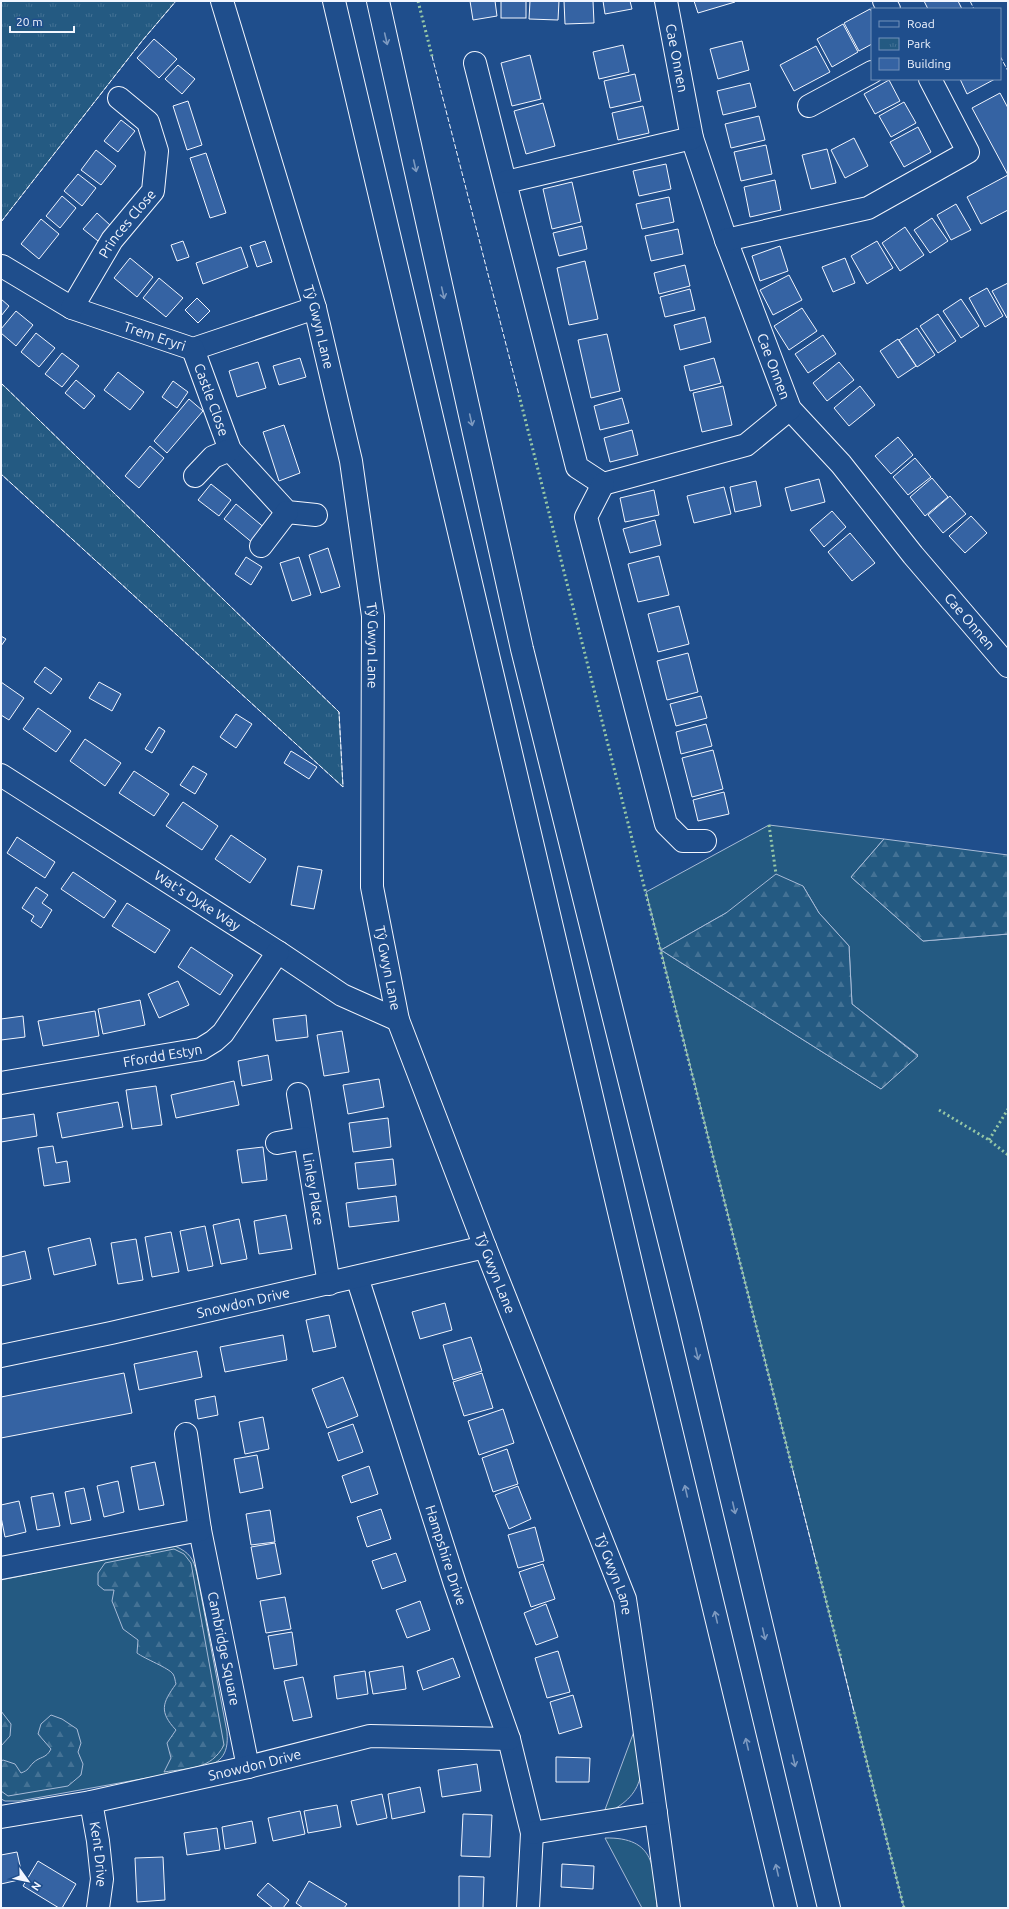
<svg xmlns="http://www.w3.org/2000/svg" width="1009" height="1909" viewBox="0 0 1009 1909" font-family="Ubuntu,sans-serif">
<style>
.grass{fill:#245a82;stroke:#a8bbd7;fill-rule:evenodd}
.forest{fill:url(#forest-firs);stroke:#a8bbd7}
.park{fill:url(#park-tufts);stroke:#a8bbd7}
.building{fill:#3563a3;stroke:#f2f6ff}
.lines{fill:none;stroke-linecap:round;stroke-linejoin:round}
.minor-casing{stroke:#f2f6ff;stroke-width:24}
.highway-casing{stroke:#f2f6ff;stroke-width:24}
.minor{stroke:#1f4e8c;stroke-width:22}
.highway{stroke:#1f4e8c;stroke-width:22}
.hedge{stroke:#97c8a6;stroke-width:3;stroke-dasharray:2 3;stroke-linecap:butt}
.fence{stroke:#f2f6ff;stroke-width:1;stroke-dasharray:5 2;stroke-linecap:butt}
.oneway{stroke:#7e9ac0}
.labels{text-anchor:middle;stroke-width:3;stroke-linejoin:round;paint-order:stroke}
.street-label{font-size:14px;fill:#f2f6ff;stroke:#1f4e8c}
</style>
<defs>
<pattern id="forest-firs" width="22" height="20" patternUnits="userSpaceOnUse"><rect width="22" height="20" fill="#245a82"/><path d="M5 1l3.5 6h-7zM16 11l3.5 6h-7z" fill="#447295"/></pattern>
<pattern id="park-tufts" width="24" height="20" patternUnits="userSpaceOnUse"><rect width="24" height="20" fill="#245a82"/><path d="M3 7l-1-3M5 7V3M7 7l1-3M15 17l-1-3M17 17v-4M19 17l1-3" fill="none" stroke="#447295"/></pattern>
</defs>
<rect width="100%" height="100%" fill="#1f4e8c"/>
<g class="grass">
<path d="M769,825l115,14 -33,38 72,64 85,-7v974h-104l-258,-1016zM803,886l16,27 30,33 3,58 66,51 -37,34 -220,-139 65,-37z"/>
<path d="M175,1546c15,7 18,12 22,28l30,158c2,24 -7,32 -30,37l-178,32h-14l-4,-2v-219l162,-33z"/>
<path d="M639,1718c2,47 14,74 -36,97z"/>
<path d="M605,1838c51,-1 49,30 52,70h-15z"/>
</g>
<g class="forest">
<path d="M884,839l124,16v79l-85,7 -72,-64z"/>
<path d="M776,874l27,12 16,27 30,33 3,58 66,52 -37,33 -220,-139 65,-37z"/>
<path d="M174,1549l10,5 7,9 33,182c-13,25 -35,23 -60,27l7,-14 -4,-15 9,-13c-17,-18 -14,-27 0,-46 -1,-3 -1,-7 -3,-10 -4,-6 -28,-15 -36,-21l1,-13 -15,-11 -11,-28 2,-11h-10l-6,-5v-12l7,-10z"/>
<path d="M1,1711l10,13 -1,12 -9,10z"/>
<path d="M51,1715l11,4 15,10 4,14 -3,9 5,12 -2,11 -13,11 -60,10 -7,-5v-30l2,-1 12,4 6,9c8,-3 7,-5 12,-10 7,-7 13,-4 18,-14l-13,-15 3,-10z"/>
</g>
<g class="park">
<path d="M1,1h175l-34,40 -141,181z"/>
<path d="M1,383l338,329 4,75 -342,-313z"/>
</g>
<g class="building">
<path d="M470,1h25l2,15 -24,4z"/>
<rect x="501" y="1" width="25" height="17"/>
<path d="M530,1h29l-1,19 -29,-1z"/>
<path d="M564,1h29l1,22 -29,1z"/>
<path d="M603,1h27l2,8 -27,5z"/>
<path d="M694,1h41v1l-37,11z"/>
<path d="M924,1h34l4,8h-34z"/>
<path d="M870,9l2,3v32l-13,7 -15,-28z"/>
<path d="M843,24l15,28 -26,15 -15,-28z"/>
<path d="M154,39l23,20 -18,19 -22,-20z"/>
<path d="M742,41l7,29 -31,9 -8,-30z"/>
<path d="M623,45l6,27 -30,7 -6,-27z"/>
<path d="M816,46l14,26 -36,19 -14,-26z"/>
<path d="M530,55l11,44 -29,7 -11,-43z"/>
<path d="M178,65l17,14 -13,15 -17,-15z"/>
<path d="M635,74l6,27 -31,7 -6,-27z"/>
<path d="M960,79h35l-28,15z"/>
<path d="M889,80l11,21 -25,13 -11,-20z"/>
<path d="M750,83l6,24 -33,8 -6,-24z"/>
<path d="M1000,93l8,15v67l-36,-67z"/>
<path d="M188,101l14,44 -15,5 -14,-44z"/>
<path d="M904,102l12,21 -25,14 -12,-21z"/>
<path d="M543,103l12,43 -29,8 -12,-43z"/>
<path d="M643,106l6,27 -31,7 -6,-27z"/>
<path d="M759,116l6,24 -34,8 -6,-24z"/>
<path d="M121,120l14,11 -17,21 -14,-11z"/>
<path d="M918,127l13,25 -27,15 -14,-25z"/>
<path d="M854,138l14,28 -23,12 -14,-28z"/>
<path d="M766,145l6,29 -31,7 -7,-29z"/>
<path d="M827,149l9,34 -25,6 -9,-34z"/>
<path d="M96,150l20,16 -15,19 -20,-15z"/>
<path d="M206,153l20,60 -16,5 -20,-60z"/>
<path d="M666,164l5,25 -32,7 -6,-25z"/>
<path d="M78,174l18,14 -14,18 -18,-15z"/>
<path d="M1008,175v35l-27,14 -14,-27z"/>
<path d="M775,180l6,30 -31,7 -6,-30z"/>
<path d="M572,182l9,40 -29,7 -9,-40z"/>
<path d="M62,196l14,12 -16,20 -14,-12z"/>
<path d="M669,197l5,25 -32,7 -6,-25z"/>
<path d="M956,204l15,26 -20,10 -14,-25z"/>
<path d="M97,213l14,13 -13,15 -15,-12z"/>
<path d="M932,218l16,23 -18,12 -16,-23z"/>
<path d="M41,219l18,15 -20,25 -18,-15z"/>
<path d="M582,226l5,23 -28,7 -6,-23z"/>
<path d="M905,227l19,28 -24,16 -18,-28z"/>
<path d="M678,229l5,25 -32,7 -6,-25z"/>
<path d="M183,241l6,16 -12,4 -6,-16z"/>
<path d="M265,241l7,21 -15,5 -7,-21z"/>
<path d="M877,241l16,27 -26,16 -16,-28z"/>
<path d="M780,246l8,25 -28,10 -8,-25z"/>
<path d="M241,247l7,20 -45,17 -7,-21z"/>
<path d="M130,258l23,19 -16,20 -23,-19z"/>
<path d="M845,258l10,25 -22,9 -11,-25z"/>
<path d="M585,261l13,58 -29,6 -12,-57z"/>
<path d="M685,265l5,21 -31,8 -5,-21z"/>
<path d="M789,275l13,25 -29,15 -13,-25z"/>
<path d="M159,278l24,20 -17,19 -23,-19z"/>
<path d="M1008,283v34l-1,1 -15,-27z"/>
<path d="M987,288l16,28 -18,11 -16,-29z"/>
<path d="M690,289l5,21 -30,7 -5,-20z"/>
<path d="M197,298l13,13 -12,12 -13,-13z"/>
<path d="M1,299l8,7 -8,10z"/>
<path d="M961,299l18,27 -18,12 -18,-27z"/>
<path d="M802,308l15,23 -28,19 -15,-24z"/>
<path d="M16,311l17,14 -17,21 -15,-13v-4z"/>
<path d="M938,314l18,27 -18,12 -18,-27z"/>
<path d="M705,317l6,25 -31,8 -6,-25z"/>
<path d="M917,328l18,27 -18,12 -18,-27z"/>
<path d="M36,333l19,15 -16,19 -18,-15z"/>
<path d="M607,334l13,57 -29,7 -13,-58z"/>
<path d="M823,335l13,19 -28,19 -13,-19z"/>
<path d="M898,339l18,27 -18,12 -18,-27z"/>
<path d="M62,353l17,13 -17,21 -17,-13z"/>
<path d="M300,358l6,19 -27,8 -6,-19z"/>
<path d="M714,358l7,25 -31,8 -6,-25z"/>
<path d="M258,362l8,26 -29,9 -8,-26z"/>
<path d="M839,362l15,18 -27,21 -14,-18z"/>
<path d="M118,372l26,20 -14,18 -26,-20z"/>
<path d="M76,380l19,16 -11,13 -19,-16z"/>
<path d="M173,381l15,11 -11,16 -15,-11z"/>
<path d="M723,386l9,39 -30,7 -9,-39z"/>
<path d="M860,386l15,19 -26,21 -15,-18z"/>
<path d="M622,398l7,25 -29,7 -6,-24z"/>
<path d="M189,399l14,12 -36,42 -13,-12z"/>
<path d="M284,425l16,48 -21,8 -16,-49z"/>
<path d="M632,430l6,25 -28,7 -6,-24z"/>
<path d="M898,437l15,18 -22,19 -16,-18z"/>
<path d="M150,446l14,12 -25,30 -14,-12z"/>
<path d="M915,458l16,19 -23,18 -15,-18z"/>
<path d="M932,478l16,19 -23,19 -15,-19z"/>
<path d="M819,479l6,23 -34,9 -6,-23z"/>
<path d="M756,481l5,25 -26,6 -5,-25z"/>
<path d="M211,484l20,16 -12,16 -21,-16z"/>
<path d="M724,487l7,27 -37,9 -7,-27z"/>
<path d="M654,490l5,25 -34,7 -5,-24z"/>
<path d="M950,496l16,18 -23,19 -15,-18z"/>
<path d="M236,504l30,25 -12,15 -30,-25z"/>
<path d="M832,511l14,16 -22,20 -14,-17z"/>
<path d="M971,516l16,17 -22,20 -16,-17z"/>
<path d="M655,520l6,25 -31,8 -7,-24z"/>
<path d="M850,533l25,30 -23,18 -24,-29z"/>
<path d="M328,548l12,39 -19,6 -12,-38z"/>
<path d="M659,556l10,39 -31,7 -10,-38z"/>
<path d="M246,557l16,10 -11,18 -16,-11z"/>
<path d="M299,557l12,38 -19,6 -12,-38z"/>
<path d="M679,606l10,38 -31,8 -10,-38z"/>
<path d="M1,636l5,3 -5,7z"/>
<path d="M688,653l10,39 -31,8 -10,-39z"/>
<path d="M45,667l17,12 -11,15 -17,-12z"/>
<path d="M1,682l23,16 -15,22 -8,-5z"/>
<path d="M99,682l22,12 -9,17 -23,-13z"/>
<path d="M701,696l6,22 -31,8 -6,-22z"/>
<path d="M38,708l33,23 -15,21 -33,-23z"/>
<path d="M236,714l16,10 -16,24 -16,-11z"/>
<path d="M706,724l6,22 -31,8 -5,-22z"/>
<path d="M159,727l6,4 -13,22 -7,-4z"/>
<path d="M85,739l36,24 -16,23 -35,-25z"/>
<path d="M713,750l10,39 -31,8 -10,-39z"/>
<path d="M291,751l26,16 -8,12 -25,-16z"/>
<path d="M193,766l14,8 -12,20 -15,-9z"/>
<path d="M134,771l35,23 -15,22 -35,-23z"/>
<path d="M724,792l5,22 -31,7 -5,-21z"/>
<path d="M183,802l35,24 -16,24 -36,-24z"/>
<path d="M231,835l35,24 -16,24 -35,-24z"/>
<path d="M17,837l38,25 -10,16 -38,-25z"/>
<path d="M298,866l24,4 -8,39 -23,-4z"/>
<path d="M73,872l43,29 -12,17 -43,-29z"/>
<path d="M36,887l12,8 -6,8 10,7 -11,18 -10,-7 3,-5 -12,-8z"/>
<path d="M127,903l43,27 -15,23 -43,-27z"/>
<path d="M191,947l42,28 -13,20 -42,-28z"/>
<path d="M178,981l11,24 -30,13 -11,-24z"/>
<path d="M140,1000l5,25 -42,9 -5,-25z"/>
<path d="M95,1011l4,25 -56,10 -5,-25z"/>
<path d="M306,1015l2,22 -32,4 -3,-22z"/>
<path d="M23,1016l2,21 -24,3v-21z"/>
<path d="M342,1031l7,41 -25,4 -7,-41z"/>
<path d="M268,1055l4,25 -30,6 -4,-25z"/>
<path d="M379,1079l5,28 -36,7 -5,-29z"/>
<path d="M234,1081l5,24 -63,13 -5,-23z"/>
<path d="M156,1086l6,39 -30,4 -6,-39z"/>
<path d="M118,1102l5,25 -61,11 -5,-25z"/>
<path d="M34,1114l3,22 -36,6v-23z"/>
<path d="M388,1118l3,29 -38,5 -4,-29z"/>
<path d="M53,1146l3,17 11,-2 3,21 -26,4 -6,-38z"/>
<path d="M263,1147l4,33 -25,3 -5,-33z"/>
<path d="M393,1159l3,26 -38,4 -3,-26z"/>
<path d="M396,1196l3,25 -50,6 -3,-24z"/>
<path d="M286,1215l6,34 -33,5 -5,-33z"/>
<path d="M239,1219l8,40 -26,5 -8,-39z"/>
<path d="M205,1226l8,40 -25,5 -8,-40z"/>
<path d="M171,1232l8,40 -27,5 -7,-40z"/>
<path d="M90,1238l6,27 -42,10 -6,-27z"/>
<path d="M136,1239l7,41 -25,4 -7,-41z"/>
<path d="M25,1251l6,28 -30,7v-29z"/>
<path d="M445,1303l7,27 -32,9 -8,-27z"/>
<path d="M329,1315l7,32 -23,5 -7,-32z"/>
<path d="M283,1335l4,25 -62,12 -5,-25z"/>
<path d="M471,1337l11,34 -29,9 -10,-35z"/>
<path d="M197,1351l5,26 -63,13 -5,-26z"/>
<path d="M124,1373l8,40 -131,25v-41z"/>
<path d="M482,1373l11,35 -29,8 -11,-34z"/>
<path d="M343,1377l15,39 -31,12 -15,-39z"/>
<path d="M215,1396l3,19 -20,4 -3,-19z"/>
<path d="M503,1409l11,34 -35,12 -11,-34z"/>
<path d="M263,1417l6,32 -24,5 -6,-32z"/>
<path d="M353,1424l10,28 -25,9 -10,-28z"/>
<path d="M507,1449l11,35 -25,8 -11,-34z"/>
<path d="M257,1455l6,33 -23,5 -6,-34z"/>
<path d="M155,1462l9,43 -25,5 -8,-43z"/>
<path d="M369,1466l9,28 -27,9 -9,-27z"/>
<path d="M118,1481l6,31 -20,5 -7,-31z"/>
<path d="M518,1486l13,33 -22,10 -14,-34z"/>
<path d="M84,1488l7,32 -20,4 -6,-32z"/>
<path d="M53,1493l7,33 -23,4 -6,-33z"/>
<path d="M19,1501l7,31 -21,5 -4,-20v-12z"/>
<path d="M381,1509l10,30 -24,8 -10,-30z"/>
<path d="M270,1510l5,32 -24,3 -5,-31z"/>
<path d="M535,1527l9,34 -26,7 -10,-33z"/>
<path d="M275,1543l6,31 -24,5 -6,-32z"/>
<path d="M396,1553l10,28 -24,8 -10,-28z"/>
<path d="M543,1564l12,35 -24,8 -12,-35z"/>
<path d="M285,1597l6,32 -25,4 -6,-32z"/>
<path d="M420,1601l10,29 -23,8 -11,-28z"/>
<path d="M546,1604l12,33 -22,8 -12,-32z"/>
<path d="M292,1632l5,33 -23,4 -6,-33z"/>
<path d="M558,1651l12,41 -23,6 -12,-40z"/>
<path d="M453,1658l7,19 -37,13 -6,-19z"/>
<path d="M403,1666l3,23 -33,5 -4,-22z"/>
<path d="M365,1671l3,23 -31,5 -3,-23z"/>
<path d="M303,1677l9,40 -19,4 -9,-40z"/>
<path d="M573,1695l9,32 -23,7 -9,-32z"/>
<path d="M556,1757l34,1 -1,24h-33z"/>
<path d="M477,1764l4,27 -39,6 -4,-27z"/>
<path d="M420,1787l5,25 -33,7 -4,-25z"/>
<path d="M382,1794l5,24 -30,7 -6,-24z"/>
<path d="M337,1805l4,22 -33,6 -4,-22z"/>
<path d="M300,1811l5,23 -32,7 -5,-23z"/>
<path d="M463,1814l29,1 -2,42 -29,-1z"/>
<path d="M252,1821l4,22 -31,6 -3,-22z"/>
<path d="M217,1828l3,22 -33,5 -3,-22z"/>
<path d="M17,1852l6,27 -22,5v-29z"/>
<path d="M163,1857l2,43 -28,2 -2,-44z"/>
<path d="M38,1861l38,23 -14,24h-3l-36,-22z"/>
<path d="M562,1864l32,2 -1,23 -32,-2z"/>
<path d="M459,1876l25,1 -1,31h-24z"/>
<path d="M309,1881l38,23 -3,4h-41l-7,-5z"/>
<path d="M268,1883l21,17 -6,8h-10l-16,-13z"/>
</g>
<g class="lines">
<defs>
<g id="minor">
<path id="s1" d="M222,1l93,307 36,153 22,155 -1,271 26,133 87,227 140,352 16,106 28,203"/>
<path id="s2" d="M666,1l26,137 34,102 64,169 51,55 72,91 95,111"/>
<path d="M884,1l5,8"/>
<path d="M475,63l102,404 26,17 143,-39 44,-36"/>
<path d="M809,106l63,-34"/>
<path d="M506,182l186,-44"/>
<path d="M726,240l142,-32 100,-56 -38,-73"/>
<path id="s3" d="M2,266l70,42 121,41 122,-41"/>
<path id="s4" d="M72,308l40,-68 41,-49 4,-40 -9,-29 -29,-24"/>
<path id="s5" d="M193,349l37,101 57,62 29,3"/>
<path d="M195,476l18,-19 17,-7"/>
<path d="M603,484l-17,33 80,307 17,17h22"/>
<path d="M261,546l26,-34"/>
<path id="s6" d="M1,775l277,177 64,43 56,25"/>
<path id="s7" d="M1,1083l200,-34 13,-8 9,-8 55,-81"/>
<path id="s8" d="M298,1094l31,190"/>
<path d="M277,1143l28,-5"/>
<path id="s9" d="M357,1277l98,307 54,155 23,94 -4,75"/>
<path id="s10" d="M1,1356l110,-23 374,-86"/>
<path id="s11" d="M186,1434l14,96 48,237"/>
<path d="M1,1568l199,-38"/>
<path id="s12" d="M91,1802l7,39 4,38 -4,29"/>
<path id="s13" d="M1,1817l90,-15 157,-35 122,-31 139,3"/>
<path d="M532,1833l124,-20"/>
</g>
<g id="highway">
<path d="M334,1l306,1300 146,607"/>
<path d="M378,1l144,648 166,667 141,592"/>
</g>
</defs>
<use href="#minor" class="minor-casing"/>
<use href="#highway" class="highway-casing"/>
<use href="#minor" class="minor"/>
<use href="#highway" class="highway"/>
<g class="hedge">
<path d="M418,1l14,55"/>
<path d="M519,395l274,1076"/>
<path d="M769,825l7,49"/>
<path d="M939,1110l50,30 19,15"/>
<path d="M989,1140l19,-31"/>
<path d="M816,1562l25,96"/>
<path d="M854,1712l50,196"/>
</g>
<g class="fence">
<path d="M970,1l4,8"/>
<path d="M432,56l87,339"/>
<path d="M1000,56l8,15"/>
<path d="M1,222l141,-181 34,-40"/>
<path d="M1,383l338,329 4,75 -342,-313"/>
<path d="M793,1471l23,91"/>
<path d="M841,1658l13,54"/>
</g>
</g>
<defs><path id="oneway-shaft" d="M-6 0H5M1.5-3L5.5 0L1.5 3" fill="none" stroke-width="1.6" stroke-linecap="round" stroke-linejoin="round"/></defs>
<g class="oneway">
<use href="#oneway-shaft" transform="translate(386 39) rotate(77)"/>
<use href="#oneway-shaft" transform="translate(415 166) rotate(77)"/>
<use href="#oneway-shaft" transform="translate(443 293) rotate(77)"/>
<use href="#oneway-shaft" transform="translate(471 420) rotate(77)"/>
<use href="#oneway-shaft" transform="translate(697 1354) rotate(77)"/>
<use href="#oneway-shaft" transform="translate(686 1491) rotate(-103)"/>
<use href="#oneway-shaft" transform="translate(734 1508) rotate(77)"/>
<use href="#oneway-shaft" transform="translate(716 1617) rotate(-103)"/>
<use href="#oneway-shaft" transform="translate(764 1634) rotate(77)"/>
<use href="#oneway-shaft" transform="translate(747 1744) rotate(-103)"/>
<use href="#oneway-shaft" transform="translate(794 1761) rotate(77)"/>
<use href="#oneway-shaft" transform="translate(777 1870) rotate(-103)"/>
</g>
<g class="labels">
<g class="street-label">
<text dy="5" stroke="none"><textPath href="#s2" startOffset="58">Cae Onnen</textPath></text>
<text dy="5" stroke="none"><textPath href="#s4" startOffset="101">Princes Close</textPath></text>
<text dy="5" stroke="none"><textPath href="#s1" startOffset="340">Tŷ Gwyn Lane</textPath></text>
<text dy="5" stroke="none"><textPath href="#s3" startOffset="169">Trem Eryri</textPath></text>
<text dy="5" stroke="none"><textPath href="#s2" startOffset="382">Cae Onnen</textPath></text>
<text dy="5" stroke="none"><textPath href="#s5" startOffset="54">Castle Close</textPath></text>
<text dy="5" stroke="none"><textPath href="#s2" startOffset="706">Cae Onnen</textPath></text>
<text dy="5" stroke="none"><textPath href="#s1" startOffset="664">Tŷ Gwyn Lane</textPath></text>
<text dy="5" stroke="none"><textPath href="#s6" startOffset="233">Wat's Dyke Way</textPath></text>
<text dy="5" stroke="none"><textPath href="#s1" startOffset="988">Tŷ Gwyn Lane</textPath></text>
<text dy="5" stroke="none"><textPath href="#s7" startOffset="164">Ffordd Estyn</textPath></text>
<text dy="5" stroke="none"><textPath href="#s8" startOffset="96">Linley Place</textPath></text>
<text dy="5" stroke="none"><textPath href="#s1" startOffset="1312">Tŷ Gwyn Lane</textPath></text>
<text dy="5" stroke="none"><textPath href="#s10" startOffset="248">Snowdon Drive</textPath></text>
<text dy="5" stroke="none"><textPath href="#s9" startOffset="292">Hampshire Drive</textPath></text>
<text dy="5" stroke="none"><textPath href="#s1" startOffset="1636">Tŷ Gwyn Lane</textPath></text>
<text dy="5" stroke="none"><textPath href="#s11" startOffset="218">Cambridge Square</textPath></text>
<text dy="5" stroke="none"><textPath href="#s13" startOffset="259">Snowdon Drive</textPath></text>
<text dy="5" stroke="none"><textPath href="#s12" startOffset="53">Kent Drive</textPath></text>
</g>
</g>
<rect width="1009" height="1909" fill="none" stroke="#f2f6ff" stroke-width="4"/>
<rect x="871" y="8" width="130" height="72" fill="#1f4e8c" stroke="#7391ba"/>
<rect x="879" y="21" width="20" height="6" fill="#1f4e8c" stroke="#7391ba"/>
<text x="907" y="28" font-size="12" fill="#f2f6ff">Road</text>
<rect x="879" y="38" width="20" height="12" fill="url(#park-tufts)" stroke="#7391ba"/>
<text x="907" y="48" font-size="12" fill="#f2f6ff">Park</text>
<rect x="879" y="58" width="20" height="12" fill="#3563a3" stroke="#7391ba"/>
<text x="907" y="68" font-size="12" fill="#f2f6ff">Building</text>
<g transform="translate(28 1881) rotate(123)" stroke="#1f4e8c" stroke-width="3" paint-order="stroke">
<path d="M0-3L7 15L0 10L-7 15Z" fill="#f2f6ff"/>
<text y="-6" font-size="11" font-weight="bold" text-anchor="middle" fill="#f2f6ff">N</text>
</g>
<path d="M10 26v6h64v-6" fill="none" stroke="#f2f6ff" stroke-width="2"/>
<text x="16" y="26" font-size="12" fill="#f2f6ff" stroke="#1f4e8c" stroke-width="3" paint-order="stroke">20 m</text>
</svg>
